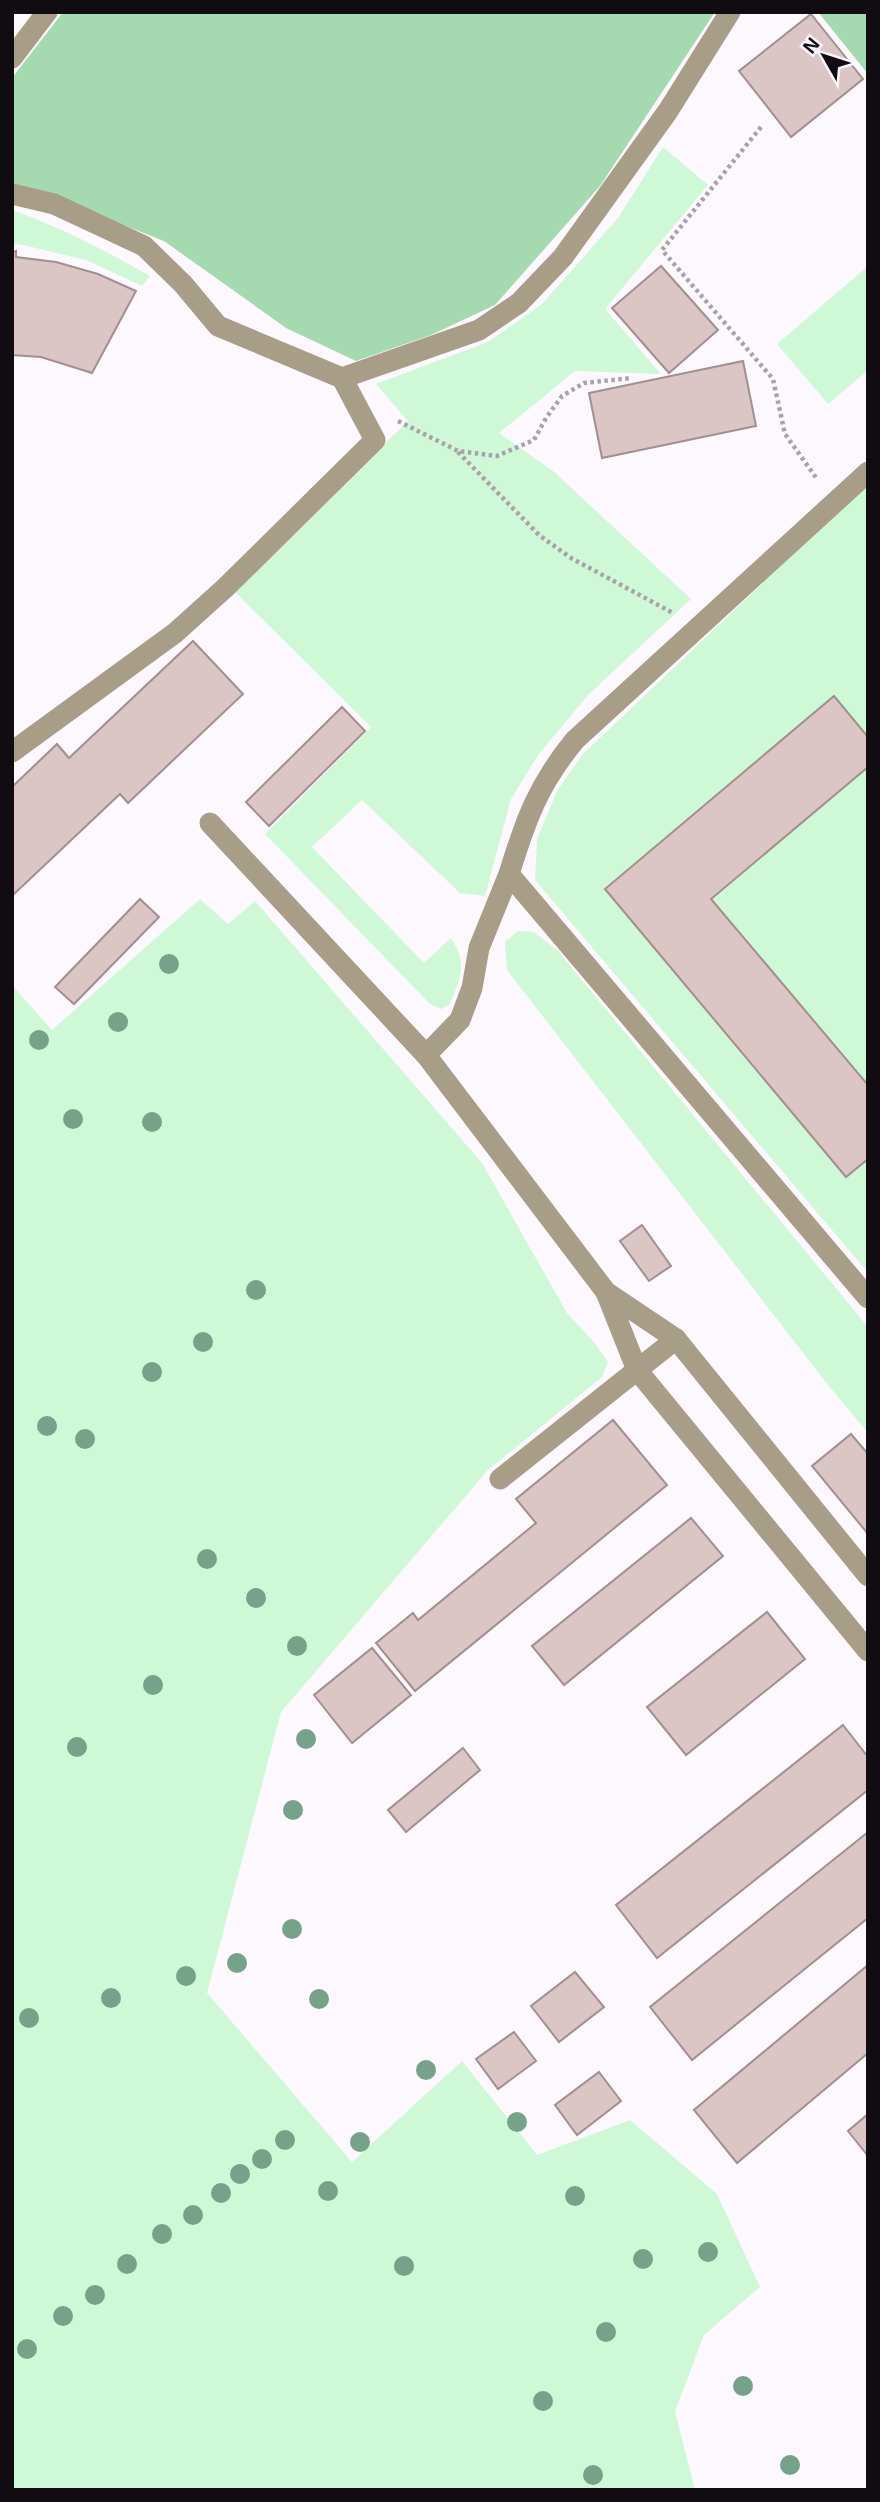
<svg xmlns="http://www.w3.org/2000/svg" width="880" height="2502" viewBox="0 0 880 2502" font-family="Helvetica,sans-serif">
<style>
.green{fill:#cff8d7}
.forest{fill:#a5d9b0}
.building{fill:#dbc6c5;stroke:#a28f8e;stroke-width:2}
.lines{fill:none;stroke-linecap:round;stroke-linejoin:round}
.path{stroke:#a7a3a9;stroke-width:4.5;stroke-dasharray:3.5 3.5;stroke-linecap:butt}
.lane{stroke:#a89d86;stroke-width:21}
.tree{fill:#75a289}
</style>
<rect width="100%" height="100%" fill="#fcf8fe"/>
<g class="green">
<path d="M663,147l45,38 -103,124 56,65 -86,-3 -76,62 54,38 138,128 -103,96 -50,60 -27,44 -26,97 -25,-3 -98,-93 -50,47 112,116 27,-25c17,26 10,40 -2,67l-8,4 -11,-5 -165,-170 106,-107 -137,-136 174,-170 -32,-37 112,-42 54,-38 76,-86z"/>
<path d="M12,210c49,17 94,41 138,66l-8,10 -56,-26 -67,-16 -7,1z"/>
<path d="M868,266v104l-40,34 -51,-60z"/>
<path d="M868,483v254l-34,-41 -228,193 240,288 22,-18v108l-3,2 -330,-389 2,-41 21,-50 25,-35z"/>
<path d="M868,767v318l-157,-186z"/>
<path d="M200,899l28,25 27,-23 227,262 85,150 27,29 14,20 -6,15 -114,93 -207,242 -74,281 145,169 110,-101 75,94 93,-35 87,74 43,93 -56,48 -29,76 20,79h-683v-1505l40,45z"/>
<path d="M518,931l16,1 23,18 311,377v106l-40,-48 -321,-415 -2,-28z"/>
</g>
<g class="forest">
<path d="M63,12h652l-115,174 -105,119 -64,30 -75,26 -70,-33 -122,-87 -132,-52 -20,-4v-107z"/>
<path d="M819,12h49v62l-50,-62z"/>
</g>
<g class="building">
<path d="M811,14l52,65 -72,58 -52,-66z"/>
<path d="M16,251v6l40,5 42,12 38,17 -44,82 -51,-16 -29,-2v-103z"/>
<path d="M661,266l57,64 -49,43 -57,-65z"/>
<path d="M743,361l13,65 -154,32 -13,-65z"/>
<path d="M193,641l50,53 -115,109 -8,-9 -108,102v-109l45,-43 12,14z"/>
<path d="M834,696l34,41v30l-157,132 157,186v74l-22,18 -241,-288z"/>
<path d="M342,707l23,24 -96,95 -23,-24z"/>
<path d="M140,899l19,18 -85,87 -19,-17z"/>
<path d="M642,1225l29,41 -22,15 -29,-40z"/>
<path d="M613,1420l54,65 -252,206 -39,-48 37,-30 5,7 118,-97 -20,-24z"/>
<path d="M851,1434l17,20v80l-56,-68z"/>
<path d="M691,1518l32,38 -159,129 -32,-39z"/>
<path d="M767,1612l38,47 -119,96 -39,-48z"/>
<path d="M372,1648l39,47 -59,48 -38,-48z"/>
<path d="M843,1725l25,32v33l-211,168 -41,-53z"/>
<path d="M463,1748l17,22 -74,62 -18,-22z"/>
<path d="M868,1832v86l-176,142 -42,-53z"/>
<path d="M868,1965v88l-131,110 -43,-53z"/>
<path d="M575,1972l29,35 -45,35 -28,-36z"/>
<path d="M514,2032l22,29 -38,28 -22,-30z"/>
<path d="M599,2072l22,29 -44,34 -22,-30z"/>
<path d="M868,2114v42l-20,-25z"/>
</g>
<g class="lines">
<g class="path">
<path d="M761,127l-99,123 111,129 12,55 32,45"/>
<path d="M398,421l60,30 39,5 37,-16 12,-22 16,-22 22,-13 48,-5"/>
<path d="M458,452l81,83 32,23 102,55"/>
</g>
<g class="lane">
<path d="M12,58l35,-46"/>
<path d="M12,194l42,10 90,42 39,38 35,42 124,52 33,62 -150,148 -50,45 -163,119"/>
<path d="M342,378l137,-48 40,-27 44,-46 105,-146 62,-99"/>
<path d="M868,472l-293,268c-37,45 -49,79 -66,134l359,424"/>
<path d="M210,823l216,232 180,237 70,47 192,237"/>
<path d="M426,1055l34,-35 12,-32 7,-40 30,-74"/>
<path d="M606,1292l31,78 231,281"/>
<path d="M500,1479l176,-140"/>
</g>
</g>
<g class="tree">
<circle cx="169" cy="964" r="10"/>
<circle cx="118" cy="1022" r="10"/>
<circle cx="39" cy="1040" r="10"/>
<circle cx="73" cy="1119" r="10"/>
<circle cx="152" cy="1122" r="10"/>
<circle cx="256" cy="1290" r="10"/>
<circle cx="203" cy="1342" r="10"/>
<circle cx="152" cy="1372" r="10"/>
<circle cx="47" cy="1426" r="10"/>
<circle cx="85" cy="1439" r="10"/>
<circle cx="207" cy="1559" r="10"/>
<circle cx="256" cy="1598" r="10"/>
<circle cx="297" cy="1646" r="10"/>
<circle cx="153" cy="1685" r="10"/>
<circle cx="306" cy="1739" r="10"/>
<circle cx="77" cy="1747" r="10"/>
<circle cx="293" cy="1810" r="10"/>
<circle cx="292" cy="1929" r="10"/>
<circle cx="237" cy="1963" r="10"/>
<circle cx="186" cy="1976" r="10"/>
<circle cx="111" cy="1998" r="10"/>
<circle cx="319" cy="1999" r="10"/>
<circle cx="29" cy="2018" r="10"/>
<circle cx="426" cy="2070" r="10"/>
<circle cx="517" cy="2122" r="10"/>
<circle cx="285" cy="2140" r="10"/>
<circle cx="360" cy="2142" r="10"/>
<circle cx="262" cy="2159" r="10"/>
<circle cx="240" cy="2174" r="10"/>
<circle cx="328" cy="2191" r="10"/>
<circle cx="221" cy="2193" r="10"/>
<circle cx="575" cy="2196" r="10"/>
<circle cx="193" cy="2215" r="10"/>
<circle cx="162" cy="2234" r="10"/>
<circle cx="708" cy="2252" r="10"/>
<circle cx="643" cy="2259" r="10"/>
<circle cx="127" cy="2264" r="10"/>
<circle cx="404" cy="2266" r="10"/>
<circle cx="95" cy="2295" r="10"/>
<circle cx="63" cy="2316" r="10"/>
<circle cx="606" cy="2332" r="10"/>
<circle cx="27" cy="2349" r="10"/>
<circle cx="743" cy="2386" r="10"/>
<circle cx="543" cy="2401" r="10"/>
<circle cx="790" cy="2465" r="10"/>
<circle cx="593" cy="2475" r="10"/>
</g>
<rect width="880" height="2502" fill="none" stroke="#100c11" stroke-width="28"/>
<g transform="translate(824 56) rotate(309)" stroke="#fcf8fe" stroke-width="5" paint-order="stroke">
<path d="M0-5L12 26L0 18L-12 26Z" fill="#100c11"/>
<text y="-10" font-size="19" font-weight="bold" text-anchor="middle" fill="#100c11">N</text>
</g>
</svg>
